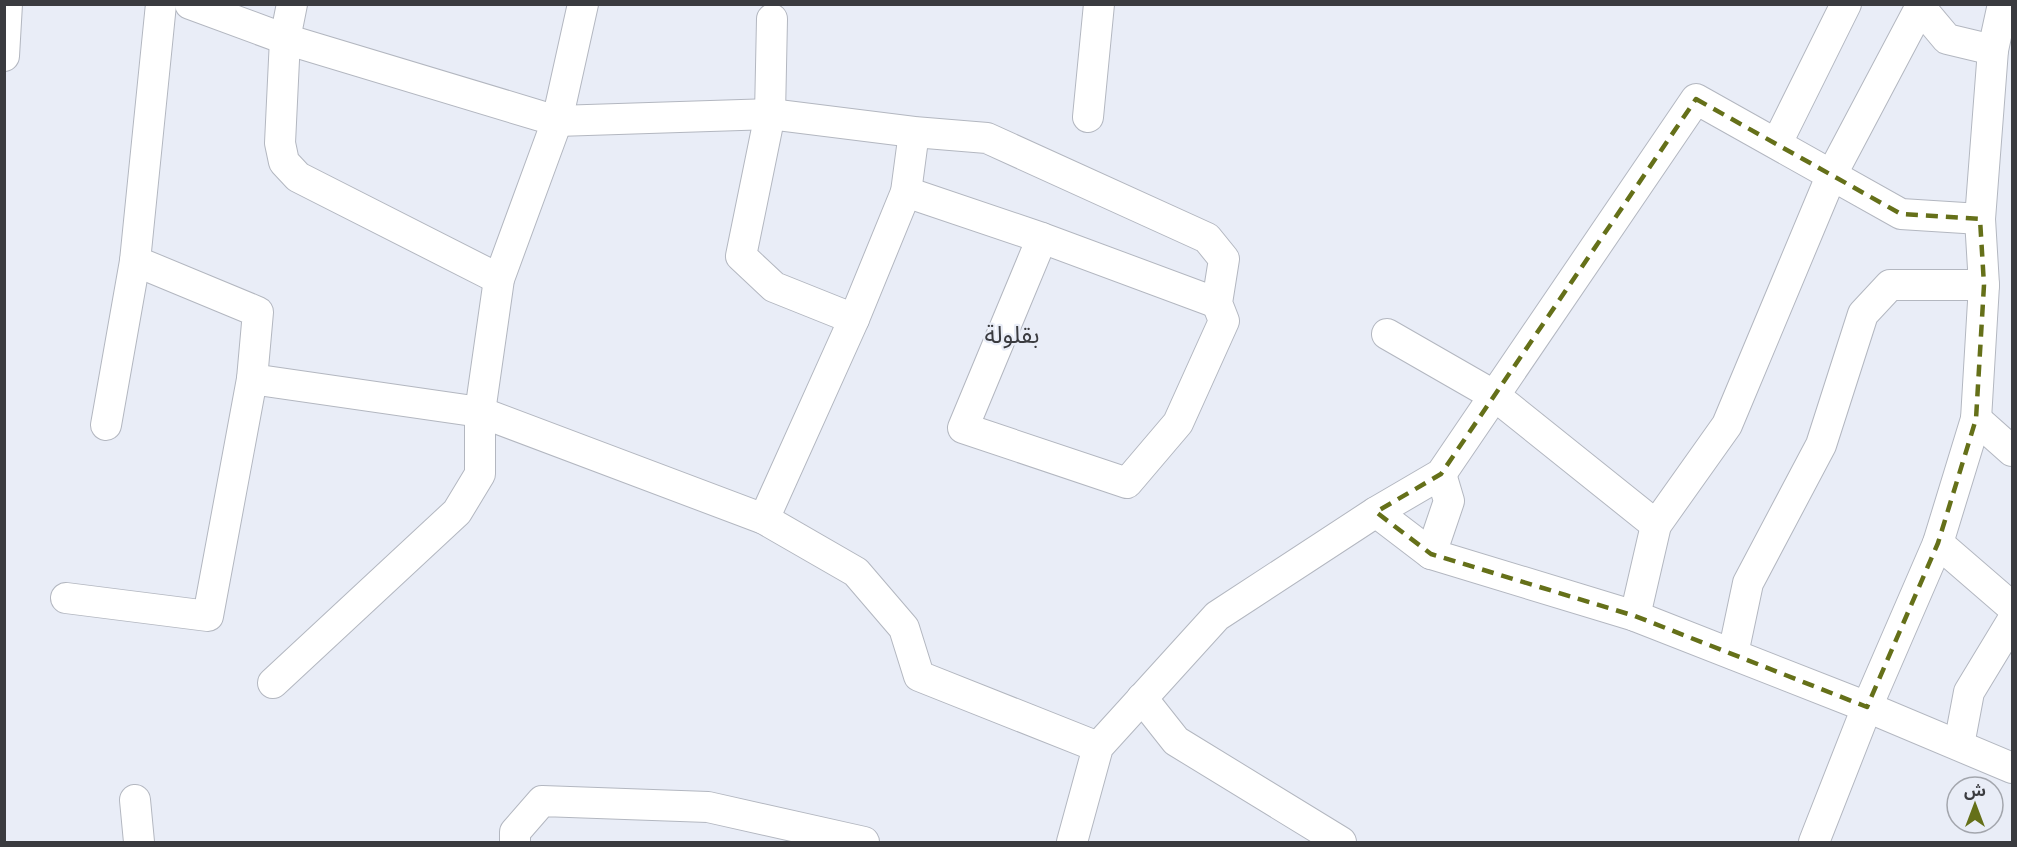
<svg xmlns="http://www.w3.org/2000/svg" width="2017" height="847" viewBox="0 0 2017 847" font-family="Karla,'Noto Sans Arabic',sans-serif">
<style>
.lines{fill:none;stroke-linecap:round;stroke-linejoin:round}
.street-casing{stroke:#b3b7c0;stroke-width:32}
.street{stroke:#fff;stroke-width:30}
.marked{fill:none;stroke:#657019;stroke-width:4.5;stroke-dasharray:12 8;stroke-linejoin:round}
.labels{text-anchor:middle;stroke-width:4.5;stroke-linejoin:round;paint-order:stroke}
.quarter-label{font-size:24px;fill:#3a3b3f;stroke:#e9edf7}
</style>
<rect width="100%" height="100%" fill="#e9edf7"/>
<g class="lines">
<defs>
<g id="street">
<path d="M190,4l95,35 272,82 213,-7 144,18 73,6 220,100 17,21 -7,44 7,18 -46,102 -51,60 -164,-55 79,-190"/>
<path d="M292,4l-7,35 -5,104 4,19 14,15 201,102"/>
<path d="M1921,8l26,31 46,11"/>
<path d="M772,19l-2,95 -29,142 33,31 80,32"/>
<path d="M4,56l3,-52"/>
<path d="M1088,117l11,-113"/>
<path d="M1777,143l69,-139"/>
<path d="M906,192l136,46 175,65"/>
<path d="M1387,334l108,62 161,129"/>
<path d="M252,379l228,33 284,107 92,53 48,56 15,48 179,71"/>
<path d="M1976,419l36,32"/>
<path d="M106,425l29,-164 26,-257"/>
<path d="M1376,512l55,42 204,62 232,91 145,61"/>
<path d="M764,519l90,-200 52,-127 8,-60"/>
<path d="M1938,543l74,64"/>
<path d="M1431,554l18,-53 -8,-27"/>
<path d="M66,598l142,18 44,-237 6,-67 -123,-51"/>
<path d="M1635,616l21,-91 71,-100 105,-251 90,-170"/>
<path d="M1733,654l15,-71 73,-138 42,-131 27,-29h94"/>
<path d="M273,683l184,-171 23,-38v-62l19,-133 58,-158 26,-117"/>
<path d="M1142,698l34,43 165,101"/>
<path d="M1959,745l10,-53 43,-71"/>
<path d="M135,800l4,42"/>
<path d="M515,842v-10l27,-31 166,6 156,35"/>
<path d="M1072,842l26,-95 119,-131 159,-104 65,-38 255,-375 205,115 79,5"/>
<path d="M1814,842l53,-135 71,-164 38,-124 8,-134 -4,-66 13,-169 10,-46"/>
</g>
</defs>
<use href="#street" class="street-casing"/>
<use href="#street" class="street"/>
</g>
<path class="marked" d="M1696,99l205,115 79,5 4,66 -8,134 -38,124 -71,164 -232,-91 -204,-62 -55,-42 65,-38z"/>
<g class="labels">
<g class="quarter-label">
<text x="1012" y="343">بقلولة</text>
</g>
</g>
<rect width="2017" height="847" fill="none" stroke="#3a3b3f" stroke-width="12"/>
<g transform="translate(1975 805)"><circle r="28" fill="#e9edf7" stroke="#a3a6ad" stroke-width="1.5"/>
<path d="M0-4.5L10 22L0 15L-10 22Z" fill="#657019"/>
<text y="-9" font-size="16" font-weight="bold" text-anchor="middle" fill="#3a3b3f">ش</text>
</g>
</svg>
